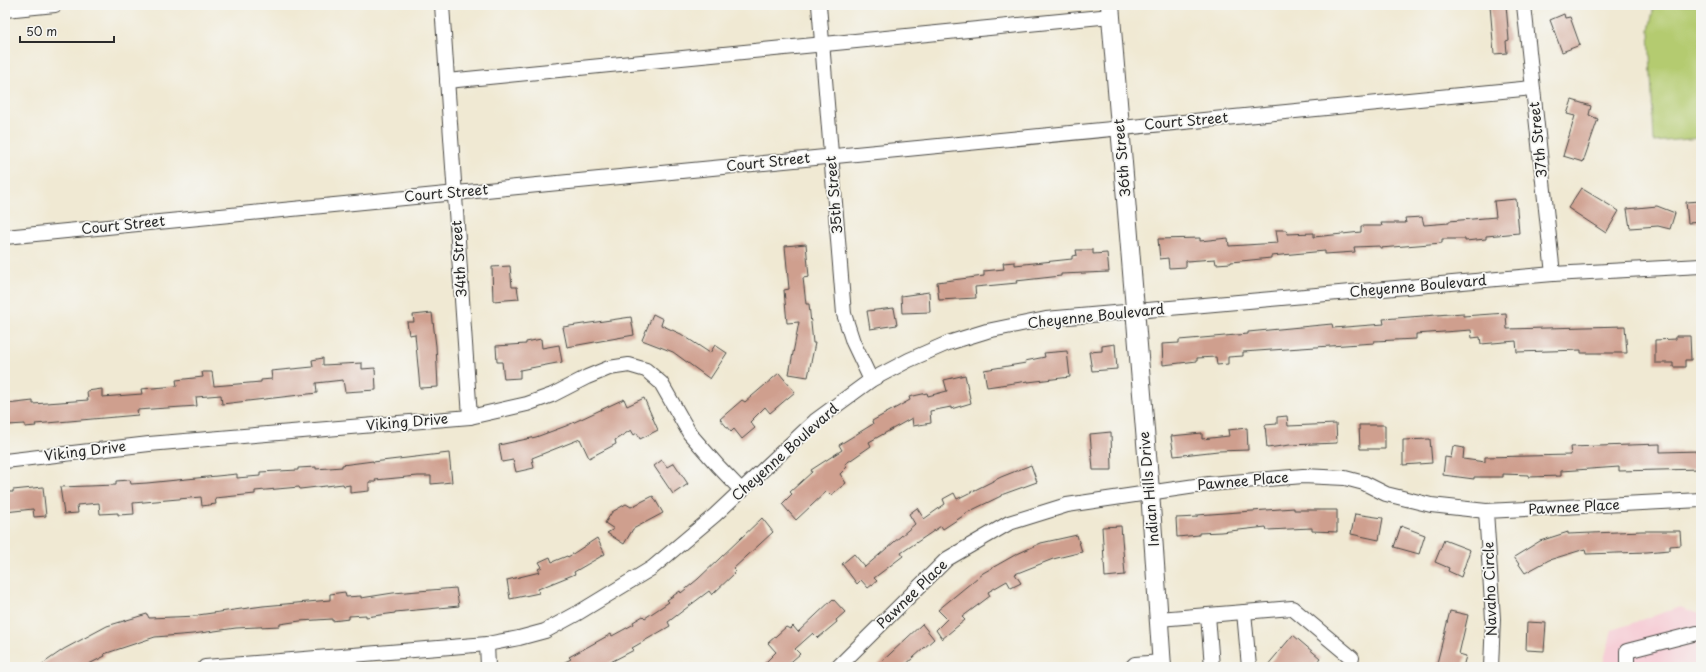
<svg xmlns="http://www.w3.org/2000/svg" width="1706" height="672" viewBox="0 0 1706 672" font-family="'Playpen Sans',sans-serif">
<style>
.built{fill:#f6cfd7}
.green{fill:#b4cb70;stroke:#707b4e}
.building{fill:#cf9f8e}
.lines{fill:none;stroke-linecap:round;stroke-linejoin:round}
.minor-casing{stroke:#494844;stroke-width:16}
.major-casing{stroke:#494844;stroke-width:20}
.minor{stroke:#fff;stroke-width:14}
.major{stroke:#fff;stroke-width:18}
.labels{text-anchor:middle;stroke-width:3.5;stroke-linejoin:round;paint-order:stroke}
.street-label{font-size:14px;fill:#2b2b2b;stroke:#f6f6f2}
</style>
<rect width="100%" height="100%" fill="#f6f6f2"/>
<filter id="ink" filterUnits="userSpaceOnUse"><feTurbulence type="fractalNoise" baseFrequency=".025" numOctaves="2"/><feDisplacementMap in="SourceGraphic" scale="8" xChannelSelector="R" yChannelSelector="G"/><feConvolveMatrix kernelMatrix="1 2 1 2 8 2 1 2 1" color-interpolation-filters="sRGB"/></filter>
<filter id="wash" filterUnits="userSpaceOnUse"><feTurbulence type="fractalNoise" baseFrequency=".012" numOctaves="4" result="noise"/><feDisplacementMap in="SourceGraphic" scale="16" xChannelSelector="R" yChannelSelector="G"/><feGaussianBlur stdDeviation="0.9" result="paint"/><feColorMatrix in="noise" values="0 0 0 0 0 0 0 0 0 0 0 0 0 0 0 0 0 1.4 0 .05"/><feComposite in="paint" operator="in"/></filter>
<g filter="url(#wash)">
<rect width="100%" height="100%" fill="#f0e9d3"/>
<path class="built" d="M1680,607l21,8v52h-99l10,-37z"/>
<path class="green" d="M1654,5h47v133l-47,4 -5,-111z"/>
<g id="blocks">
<g class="building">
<path d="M1490,5h16l3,35 -3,1 1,12 -13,1z"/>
<path d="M1564,14l1,4 5,-1 10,28 -18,7 -12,-32z"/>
<path d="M1572,100l19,6 -2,9 9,4 -15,43 -20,-6 12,-40 -8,-2z"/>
<path d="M1581,188l38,23 -13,22 -38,-25z"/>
<path d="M1516,199l3,34 -33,3v3l-21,2v-2h-23v4l-62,5v-2l-26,1 1,5 -30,2v-3l-54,5v2l-40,4v1l-15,1 -1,-5 -29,2v6l-17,1 -1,-10 -8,1 -2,-20 42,-1v3l28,-3 1,8 49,-3 -2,-13h10l1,4 27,-1v4l47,-5v-6h21l-1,-3h25l-1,-5 17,-1 2,8 25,-2v-2l47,-4 -2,-16z"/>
<path d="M1701,201v21l-13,1 -2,-21z"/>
<path d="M1657,206l18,7 -5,16 -12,-3 -28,2 -3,-19z"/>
<path d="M806,244l3,33 -6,1 3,26h3l4,39h2l-7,34 -19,-3 10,-52 -12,1 -3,-33 5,-1 -4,-43z"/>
<path d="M1076,250h17v4l14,-1 2,19 -48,2v2l-45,5 1,2 -42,4 1,11 -37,2 -2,-18 47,-6v-5l20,-2 -1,-6 12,-1v3l57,-6v-3l5,-1z"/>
<path d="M510,266l2,21h5l2,12 -26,2 -1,-34z"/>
<path d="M929,292l1,20 -28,1 -1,-17z"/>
<path d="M894,308l3,17 -27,4 -3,-18z"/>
<path d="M432,313l4,33 2,41 -18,1 -5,-54 -6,1 -2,-13h7l-1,-7z"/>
<path d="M1463,313v3l43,-3 1,16 118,-3 2,27h-46v-3l-64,2 -1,-11 -35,3 -1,-7 -8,1 -1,-8 -55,4v5l-42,2v2l-131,9v4l-15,1v7l-11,1 -1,-8 -19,1v3l-34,4 -1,-21 17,-1v-3l69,-6v-2l84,-8 1,4 51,-4 -1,-5z"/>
<path d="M653,314l10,5 -2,6 20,9 29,19 5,-8 12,8 -17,26 -37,-27 -31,-12z"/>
<path d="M631,317l3,18 -67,12 -4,-20z"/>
<path d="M1676,336h14l1,24h-6v7h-12v-4h-18v-23l21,-1z"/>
<path d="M541,339l1,9 17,-3 3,17 -42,8v8l-16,1 -2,-17h-5l-1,-16 30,-2v-2z"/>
<path d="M1115,344l2,25 -25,2 -3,-19 13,-1v-5z"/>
<path d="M1067,351l3,26 -42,5v-1l-41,6 -3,-17 42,-7 -1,-2 20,-4 -1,-4z"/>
<path d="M323,358v7l39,-2v6l13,-1 1,22 -31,2 -2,-12 -27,3 1,10 -95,11 -1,-9 -25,2 1,9 -60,4 1,5 -103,9 1,2 -11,1v-3l-17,1 -1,-21 26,-3v3l55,-4 -1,-9 15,-2v8l40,-3 -1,-5 36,-3 -1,-6 27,-3 -1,-5h10l2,14 47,-4v-2l11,-1 -1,-8 42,-4 -1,-7z"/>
<path d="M779,373l16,19 -25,21 -5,-6 -15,15 5,6 -13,11 -8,-10 -3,3 -11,-13 22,-19 3,2z"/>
<path d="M965,375l6,28 -20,6v-2l-21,4 1,12 -18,3 -1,-8 -43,24 2,4 -26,18 2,3 -7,7 6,9 -15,12 -4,-4 -31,29 -14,-16 10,-10 -2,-2 22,-20 -1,-2 31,-20 -3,-5 34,-21 -1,-3 38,-21 -1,-3 18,-4 1,3 19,-5 -3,-11z"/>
<path d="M644,398l14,32 -18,9 -3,-6 -3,2 -3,-5 -16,10 1,4 -27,14 -9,-19 -48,19 2,10 -18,4 -3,-12 -11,2 -3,-17 37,-8 30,-11 58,-27 3,7z"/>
<path d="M1287,416l1,10 48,-2 1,19 -47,2 -23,3 -2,-23 12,-1v-7z"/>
<path d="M1359,425h26v24h-25z"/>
<path d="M1247,428l1,22 -30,1 -44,5 -3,-20 31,-3v6l27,-3 -1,-6z"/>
<path d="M1111,432l1,38h-19l-3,-36z"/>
<path d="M1430,439l2,24 -29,2v-25z"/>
<path d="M1660,444v8l41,-1v18l-82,2v-4l-58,4v5l-32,1v-2l-26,-1v3h-29v2l-31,-4 2,-18 6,1 2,-12 11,2 -1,11 22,3v-5l86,-2 -1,-8z"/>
<path d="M449,453l3,29 -21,2v-8h-13l-43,4 1,2h-7v9l-19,2v-8l-6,1 -1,-2 -43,5 -1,-2 -44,4v3l-40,4 1,6 -14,2 -1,-9 -68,6 1,11 -16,1v-2l-18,1 -1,-11 -22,2 1,8 -14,1 -4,-27 56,-2v-4l14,-1 1,4 16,-1 90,-9v4l23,-2v-4l38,-2v-2l18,-1v2l26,-2v-2l31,-4v1z"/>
<path d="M662,460l5,7 7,-4 14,21 -15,10 -19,-28z"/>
<path d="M1031,465l6,17 -36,13v1l-35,17v1l-23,15 -2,-3 -40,27 2,3 -29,22 3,3 -9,7 -7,-8 -4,4 -15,-20 12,-10 11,13 50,-43 -6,-10 8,-6 7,11 21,-15 -2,-5 11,-6 3,6 44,-22z"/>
<path d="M43,487l3,29 -12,1 -1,-8 -28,3v-20h8v-2z"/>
<path d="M653,496l10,17 -30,16 -9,15 -17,-11 7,-4 -9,-6 7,-11 14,-8 5,3z"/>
<path d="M1294,508v2h43v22l-25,-1v-3l-45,2 -1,-3 -45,5 -22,1v2l-22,2 -1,-19 21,-1v-2z"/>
<path d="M1355,514l28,4 -4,22 -28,-6z"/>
<path d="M762,518l11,14 -40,37 3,3 -24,23 -3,-4 -41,31 2,4 -38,22 2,2 -33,17h-46l16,-8 -2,-2 42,-23 1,2 22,-12 -1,-2 10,-6 2,2 24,-16 -2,-2 13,-9 1,2 17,-14z"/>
<path d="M1121,526l4,49 -20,2 -3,-50z"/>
<path d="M1401,526l24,9 -6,19 -25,-7z"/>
<path d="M1642,531h38l1,14 -11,1v4l-23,2 -61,2 -1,-5 -36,11 -24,13 -11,-16 26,-16 28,-9v2z"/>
<path d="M1077,535l5,17 -29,7 -38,15 6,9 -10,5 -4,-7 -19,11 2,4 -28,21 3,3 -23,19 -6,-9 11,-11 -9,-9 45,-37 32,-18 26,-12z"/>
<path d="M597,538l8,16 -31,18 1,2 -37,15 1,4 -29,6 -3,-19 33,-8 -2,-3 4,-2 -3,-5 11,-5 2,5 15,-6 1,1z"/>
<path d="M1444,540l26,10 -9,27 -13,-6 1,-3 -14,-6z"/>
<path d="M456,588l3,18 -64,6v1l-29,4v-2l-17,1v3l-17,2v-2l-32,2 -20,3v2l-44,2 -43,6 -38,3 -51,17 1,2 -22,11h-45l26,-18 43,-23 40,-12 2,4 49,-2v-1l65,-9 67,-6v-6l15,-2 1,5 15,-1v2l32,-5z"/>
<path d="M833,599l12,13 -9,8 1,2 -19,16 -5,-5 -18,16 5,5 -15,13h-24l15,-15 -8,-9 18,-16 4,2 3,-3 5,6z"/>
<path d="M1450,611l18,4 -9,39 7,2 -3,11h-27z"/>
<path d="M1527,622l19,1 -2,28 -18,-1z"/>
<path d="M922,624l12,15 -31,28h-27z"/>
<path d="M1293,635l27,23 -7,9h-47z"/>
</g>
</g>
</g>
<g filter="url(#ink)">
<use href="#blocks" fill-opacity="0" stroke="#494844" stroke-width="1"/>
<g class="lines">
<defs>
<g id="minor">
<path d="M442,5l28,412"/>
<path d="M819,5l25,309 9,28 18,38"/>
<path d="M1524,5l29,269"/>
<path d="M5,10l50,-5"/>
<path d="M447,81l664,-65"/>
<path d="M5,237l1527,-149"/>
<path d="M5,461l144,-17 321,-27 57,-13 25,-9 35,-18 22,-9 20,-3 17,5 15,13 29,51 28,32 24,25"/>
<path d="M1486,511l7,108 -2,48"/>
<path d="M1244,612l5,55"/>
<path d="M1208,615l4,52"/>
<path d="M1159,619l133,-11 60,50"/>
<path d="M487,644l1,23"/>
<path d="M205,667l282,-23 32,-6 26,-7 33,-18 74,-45 63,-53 100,-94 56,-41 38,-20 39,-17 39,-12 59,-12 507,-45 148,-8"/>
<path d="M838,667l109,-108 62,-36 58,-18 142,-21 94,-8 42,2 19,5 22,11 45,11 55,6 215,-11"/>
<path d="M1132,667l3,-3 27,-2"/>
<path d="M1627,667v-16l70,-18 4,2"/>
</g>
<path id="major" d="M1110,5l40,486 12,176"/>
</defs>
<use href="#minor" class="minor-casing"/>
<use href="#major" class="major-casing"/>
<use href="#minor" class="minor"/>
<use href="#major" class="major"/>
</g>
</g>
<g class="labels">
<g class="street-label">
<text transform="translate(1186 121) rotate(-5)" y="5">Court Street</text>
<text transform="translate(1538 140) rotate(-96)" y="5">37th Street</text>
<text transform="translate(1122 158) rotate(-95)" y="5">36th Street</text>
<text transform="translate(768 162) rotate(-6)" y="5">Court Street</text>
<text transform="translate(446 193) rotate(-5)" y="5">Court Street</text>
<text transform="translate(834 195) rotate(-95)" y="5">35th Street</text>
<text transform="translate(123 225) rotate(-6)" y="5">Court Street</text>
<text transform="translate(459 259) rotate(-94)" y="5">34th Street</text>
<text transform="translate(1418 286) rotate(-5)" y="5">Cheyenne Boulevard</text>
<text transform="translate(1096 316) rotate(-6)" y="5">Cheyenne Boulevard</text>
<text transform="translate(407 422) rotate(-5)" y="5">Viking Drive</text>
<text transform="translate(85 451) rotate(-7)" y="5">Viking Drive</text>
<text transform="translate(785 452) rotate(-42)" y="5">Cheyenne Boulevard</text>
<text transform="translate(1243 481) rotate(-5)" y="5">Pawnee Place</text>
<text transform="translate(1149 489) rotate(-95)" y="5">Indian Hills Drive</text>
<text transform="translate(1574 507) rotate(-3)" y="5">Pawnee Place</text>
<text transform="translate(1490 589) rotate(-92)" y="5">Navaho Circle</text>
<text transform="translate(912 594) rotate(-44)" y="5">Pawnee Place</text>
</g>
</g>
<rect width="1706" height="672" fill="none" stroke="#f6f6f2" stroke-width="20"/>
<path d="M20 36v6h94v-6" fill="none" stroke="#2b2b2b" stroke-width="2"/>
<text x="26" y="36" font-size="12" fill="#2b2b2b" stroke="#f6f6f2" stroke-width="3" paint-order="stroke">50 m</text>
</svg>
